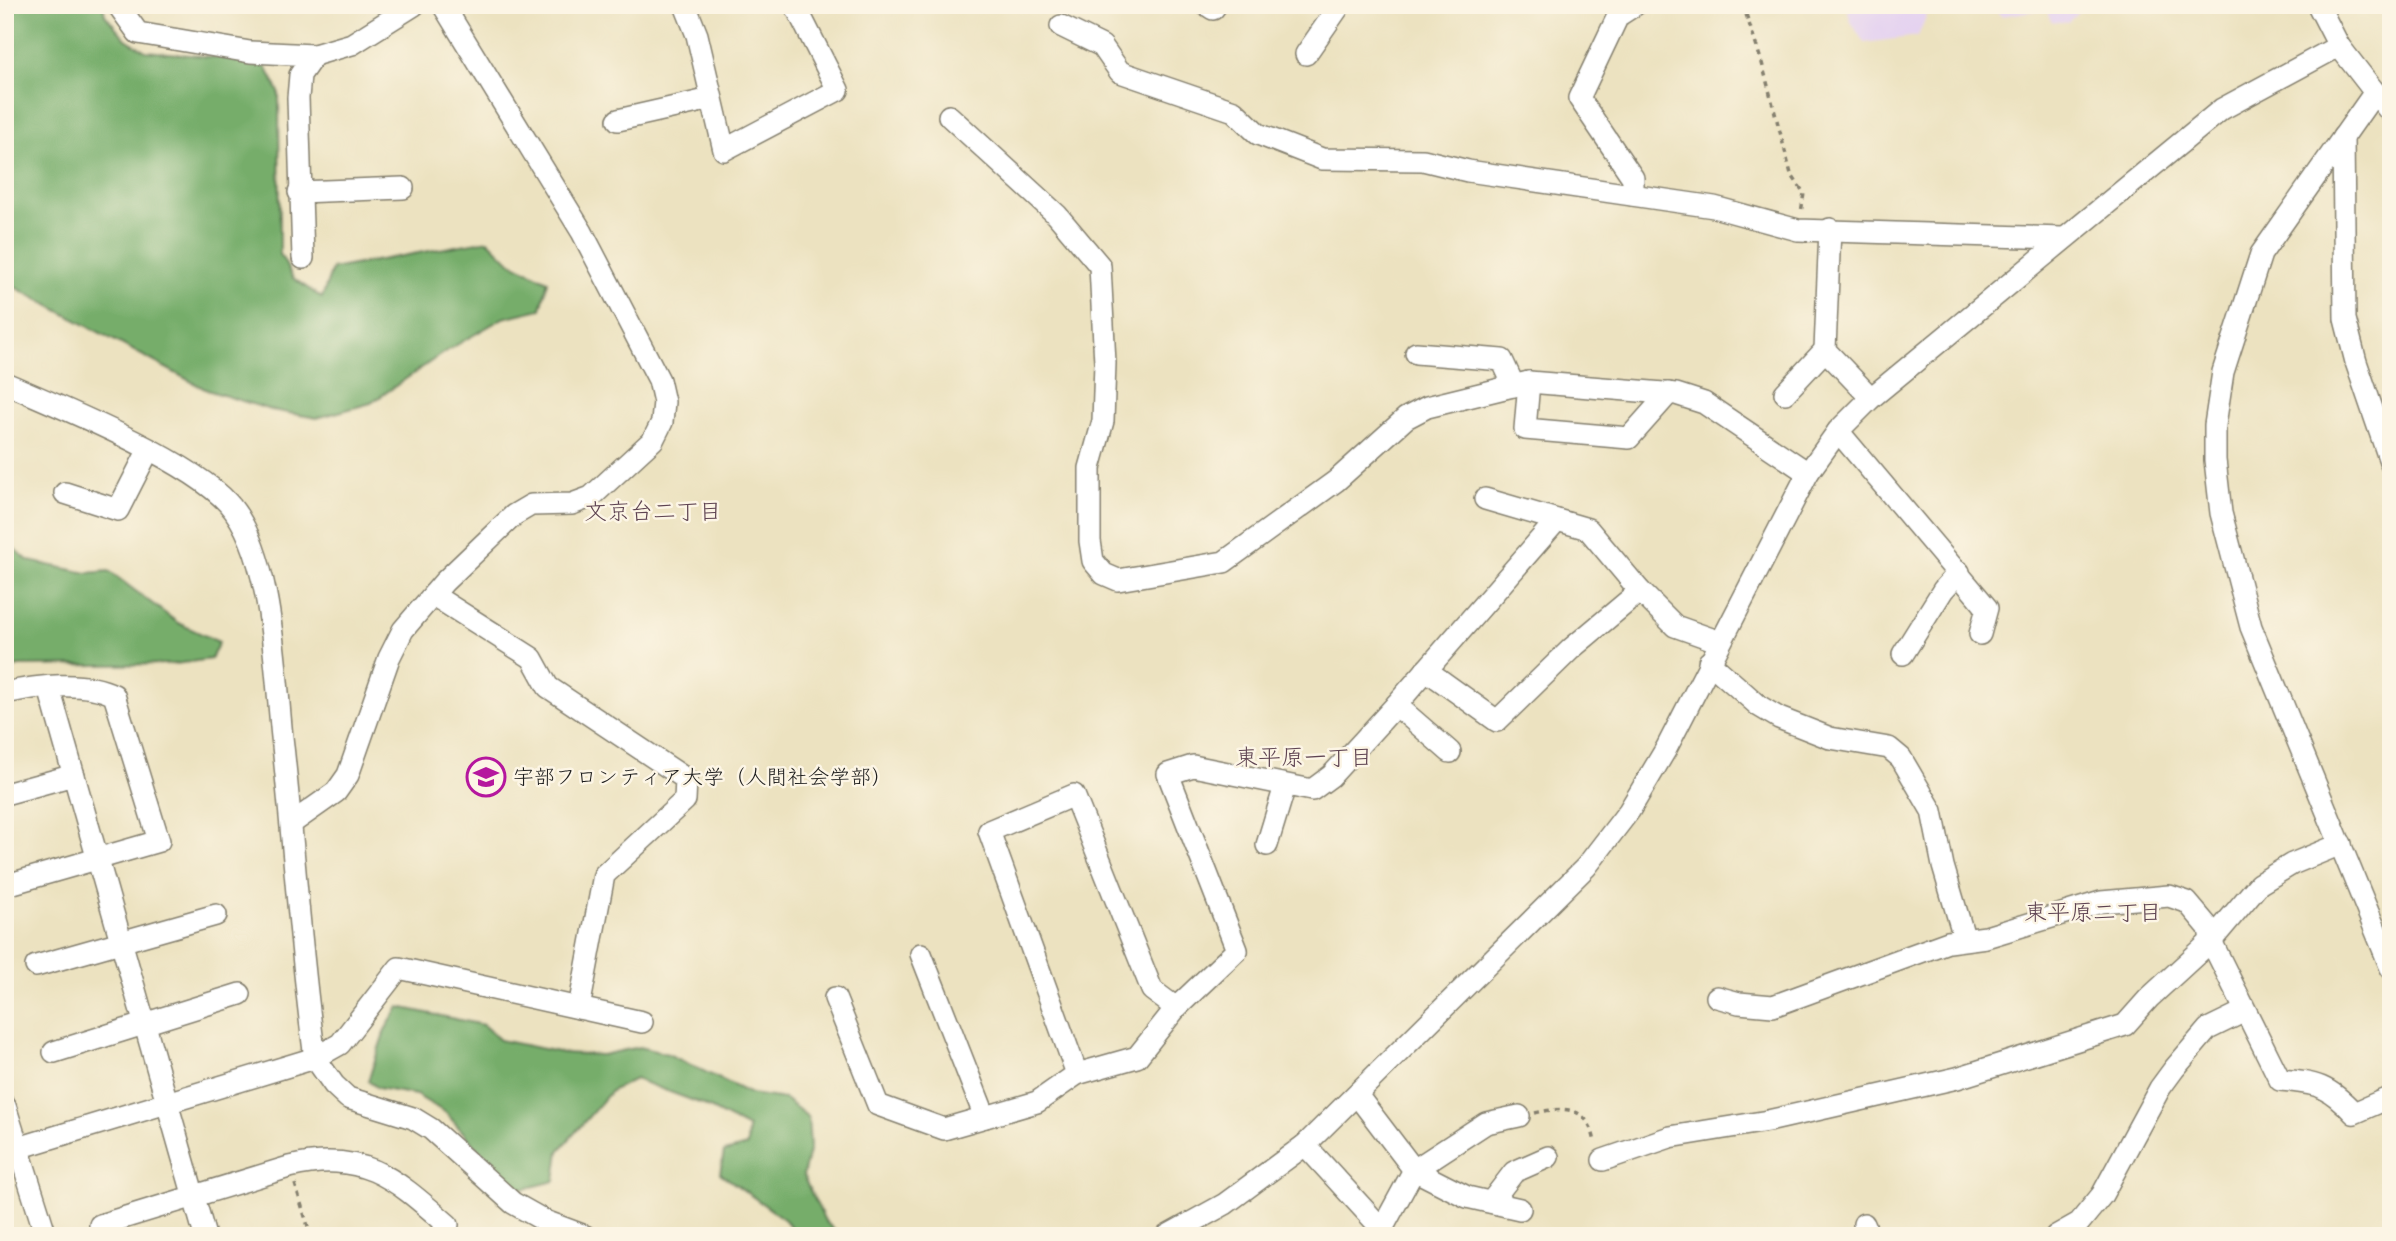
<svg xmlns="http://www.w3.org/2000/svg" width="2396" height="1241" viewBox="0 0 2396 1241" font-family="Itim,'Klee One',sans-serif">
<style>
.built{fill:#e5d3f0}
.forest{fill:#76ad6b;stroke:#496444;stroke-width:2}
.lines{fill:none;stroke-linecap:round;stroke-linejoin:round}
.minor-casing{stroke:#847f6e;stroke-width:24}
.path{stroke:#847f6e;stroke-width:3.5;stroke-dasharray:5 5;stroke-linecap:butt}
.minor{stroke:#fff;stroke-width:21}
.labels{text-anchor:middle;stroke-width:5;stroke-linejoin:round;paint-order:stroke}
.poi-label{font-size:21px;fill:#1c1c1c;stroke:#fcf5e5;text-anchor:start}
.neighbourhood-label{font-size:23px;fill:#5f4452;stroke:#fcf5e5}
</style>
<rect width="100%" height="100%" fill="#fcf5e5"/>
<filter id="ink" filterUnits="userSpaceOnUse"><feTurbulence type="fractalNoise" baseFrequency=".0143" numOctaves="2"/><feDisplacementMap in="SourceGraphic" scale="14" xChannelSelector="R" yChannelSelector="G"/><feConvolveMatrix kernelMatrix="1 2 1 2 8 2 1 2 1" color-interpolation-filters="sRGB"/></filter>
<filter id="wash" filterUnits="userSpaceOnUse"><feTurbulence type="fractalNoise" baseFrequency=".00686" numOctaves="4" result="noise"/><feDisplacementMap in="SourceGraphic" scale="28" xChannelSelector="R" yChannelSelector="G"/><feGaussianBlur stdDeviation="1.57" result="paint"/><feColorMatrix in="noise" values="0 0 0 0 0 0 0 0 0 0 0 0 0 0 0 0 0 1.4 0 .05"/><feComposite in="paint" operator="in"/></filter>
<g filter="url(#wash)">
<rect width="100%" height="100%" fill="#ece2c0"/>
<g class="built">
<path d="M1847,5h84l-13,31 -54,7 -14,-23z"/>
<path d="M1991,5h94l-17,17h-16l-5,-13 -46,7z"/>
</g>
<g class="forest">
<path d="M5,5h98l2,10 21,24 20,12 89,8 31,8 13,25 1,162 13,24 29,20 10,-29 156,-29 22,22 38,19 -7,28 -38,9 -60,35 -72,50 -54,15 -46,-8 -64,-20 -202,-108z"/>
<path d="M5,541l24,20 58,12 22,-2 69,52 41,19 -8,17 -36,5 -156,2 -14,4z"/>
<path d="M399,1007l84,18 17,15 63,13 39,2 37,-8 29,7 83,40 34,5 23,18 2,30 -7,29 22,45 15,15h-42l-13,-16 -65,-47 4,-21 23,-6 1,-18 -46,-24 -67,-25 -24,12 -52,60 -4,30 -35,9 -28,-25 -46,-52 -30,-18 -38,-7 -10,-7 17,-51z"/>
</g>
</g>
<g filter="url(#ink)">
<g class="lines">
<defs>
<g id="minor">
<path d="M118,5l20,28 112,19 64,3 38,-11 62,-39"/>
<path d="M685,5l12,30 27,115 114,-60 -43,-85"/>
<path d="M1207,5l6,4 3,-4"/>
<path d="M2318,5l21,41 52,67"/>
<path d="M1061,26l41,20 18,26 114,39 24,23 64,25 101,1 45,11 246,36 84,23 264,8"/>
<path d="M1306,54l34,-49"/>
<path d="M2375,92l-114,162 -38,118 -8,53v35l6,53 30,114 140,341"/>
<path d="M949,116l108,99 43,51 5,97 -2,58 -13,47v73l3,20 11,13 14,6 106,-18 112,-81 70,-63 21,-11 102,-25 147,12 28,9 104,70"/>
<path d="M618,120l93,-21"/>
<path d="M2343,137l2,182 11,43 35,102"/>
<path d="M299,192l104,-4"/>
<path d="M1633,195v-17l-54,-80 39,-82 17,-11"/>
<path d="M1830,229l-5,121 46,48"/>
<path d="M303,258l-5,-160 2,-23 14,-20"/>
<path d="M1416,353l86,7 12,26"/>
<path d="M1529,382l-4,47 104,9 40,-45"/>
<path d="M5,383c58,25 183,76 223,120 45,50 47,168 54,234 12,107 18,214 33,321l19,27 14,13 65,20 18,11 82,74 32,18 40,15"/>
<path d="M1785,393l40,-43"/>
<path d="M1838,431l149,177 -7,26"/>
<path d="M65,493l53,17 30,-59"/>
<path d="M1485,499l103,30 52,62 35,35 45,16"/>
<path d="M433,595l99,63 16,29 138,92 -1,21 -81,75 -25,133"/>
<path d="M1903,654l40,-64 16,-18"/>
<path d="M1709,662l50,44 20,12 51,20 59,10 12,10 31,53 11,55 21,71"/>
<path d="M1426,670l71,51 74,-72 69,-58"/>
<path d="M49,688l156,548"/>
<path d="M5,693c31,-7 80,-13 109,2l45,146 -149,43"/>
<path d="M1396,705l54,47"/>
<path d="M5,794l69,-19"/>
<path d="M292,823l44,-31 12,-17 41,-117 14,-28 41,-48 70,-67 17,-10 41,-1 19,-7 62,-57 9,-18 2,-20 -5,-22 -77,-148 -139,-227"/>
<path d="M1267,845l18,-59"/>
<path d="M921,954l64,163"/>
<path d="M36,966l180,-51"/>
<path d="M1717,997l22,6 34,3 175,-64 38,-5 115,-35 68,-6 18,6 22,26 2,13 69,139c37,3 48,5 74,33l37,-16"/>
<path d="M835,998l43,107 66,24 93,-27 40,-28 -88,-243 85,-36 78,195 24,18 61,-58 -69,-176 25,-8 119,24 19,-14 65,-71 161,-185"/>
<path d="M54,1052l186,-58"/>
<path d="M1077,1074l60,-17 39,-49"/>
<path d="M1357,1095l57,75 72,-47 33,-7"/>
<path d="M5,1106l41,130"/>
<path d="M1305,1145l77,84 32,-59 53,27 53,12"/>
<path d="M5,1152l310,-94 25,-14 59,-76 243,54"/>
<path d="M1603,1160l67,-23 98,-16 189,-43 168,-53 24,-27 62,-57 48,-57 33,-20 49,-20"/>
<path d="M1491,1202l23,-30 34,-15"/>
<path d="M1864,1224l5,12"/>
<path d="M100,1225l189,-58c75,-18 106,12 159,58l-8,11"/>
<path d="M1167,1236l58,-32 80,-59 281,-278 43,-56 37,-62 142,-276 30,-42 33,-33 351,-289 117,-63"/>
<path d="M2056,1236l23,-13 23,-28 58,-107 14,-19 34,-40 37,-18"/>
</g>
</defs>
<use href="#minor" class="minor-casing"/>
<g class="path">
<path d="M1743,5l19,58 29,111 13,19 -3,20"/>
<path d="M1535,1113c30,-7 54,-7 60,30"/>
<path d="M295,1184l16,52"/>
</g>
<use href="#minor" class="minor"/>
</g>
</g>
<defs>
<symbol id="university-ring" viewBox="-11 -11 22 22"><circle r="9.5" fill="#fcf5e5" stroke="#b5179e" stroke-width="1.5"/><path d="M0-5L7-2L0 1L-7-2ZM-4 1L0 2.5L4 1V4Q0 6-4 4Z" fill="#b5179e"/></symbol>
</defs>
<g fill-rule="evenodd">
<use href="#university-ring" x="464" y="755" width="44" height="44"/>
</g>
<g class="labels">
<g class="poi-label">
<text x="513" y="784">宇部フロンティア大学（人間社会学部）</text>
</g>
<g class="neighbourhood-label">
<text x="653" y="519">文京台二丁目</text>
<text x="1304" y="765">東平原一丁目</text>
<text x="2093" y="920">東平原二丁目</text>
</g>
</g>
<rect width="2396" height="1241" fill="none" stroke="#fcf5e5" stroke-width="28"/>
</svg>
